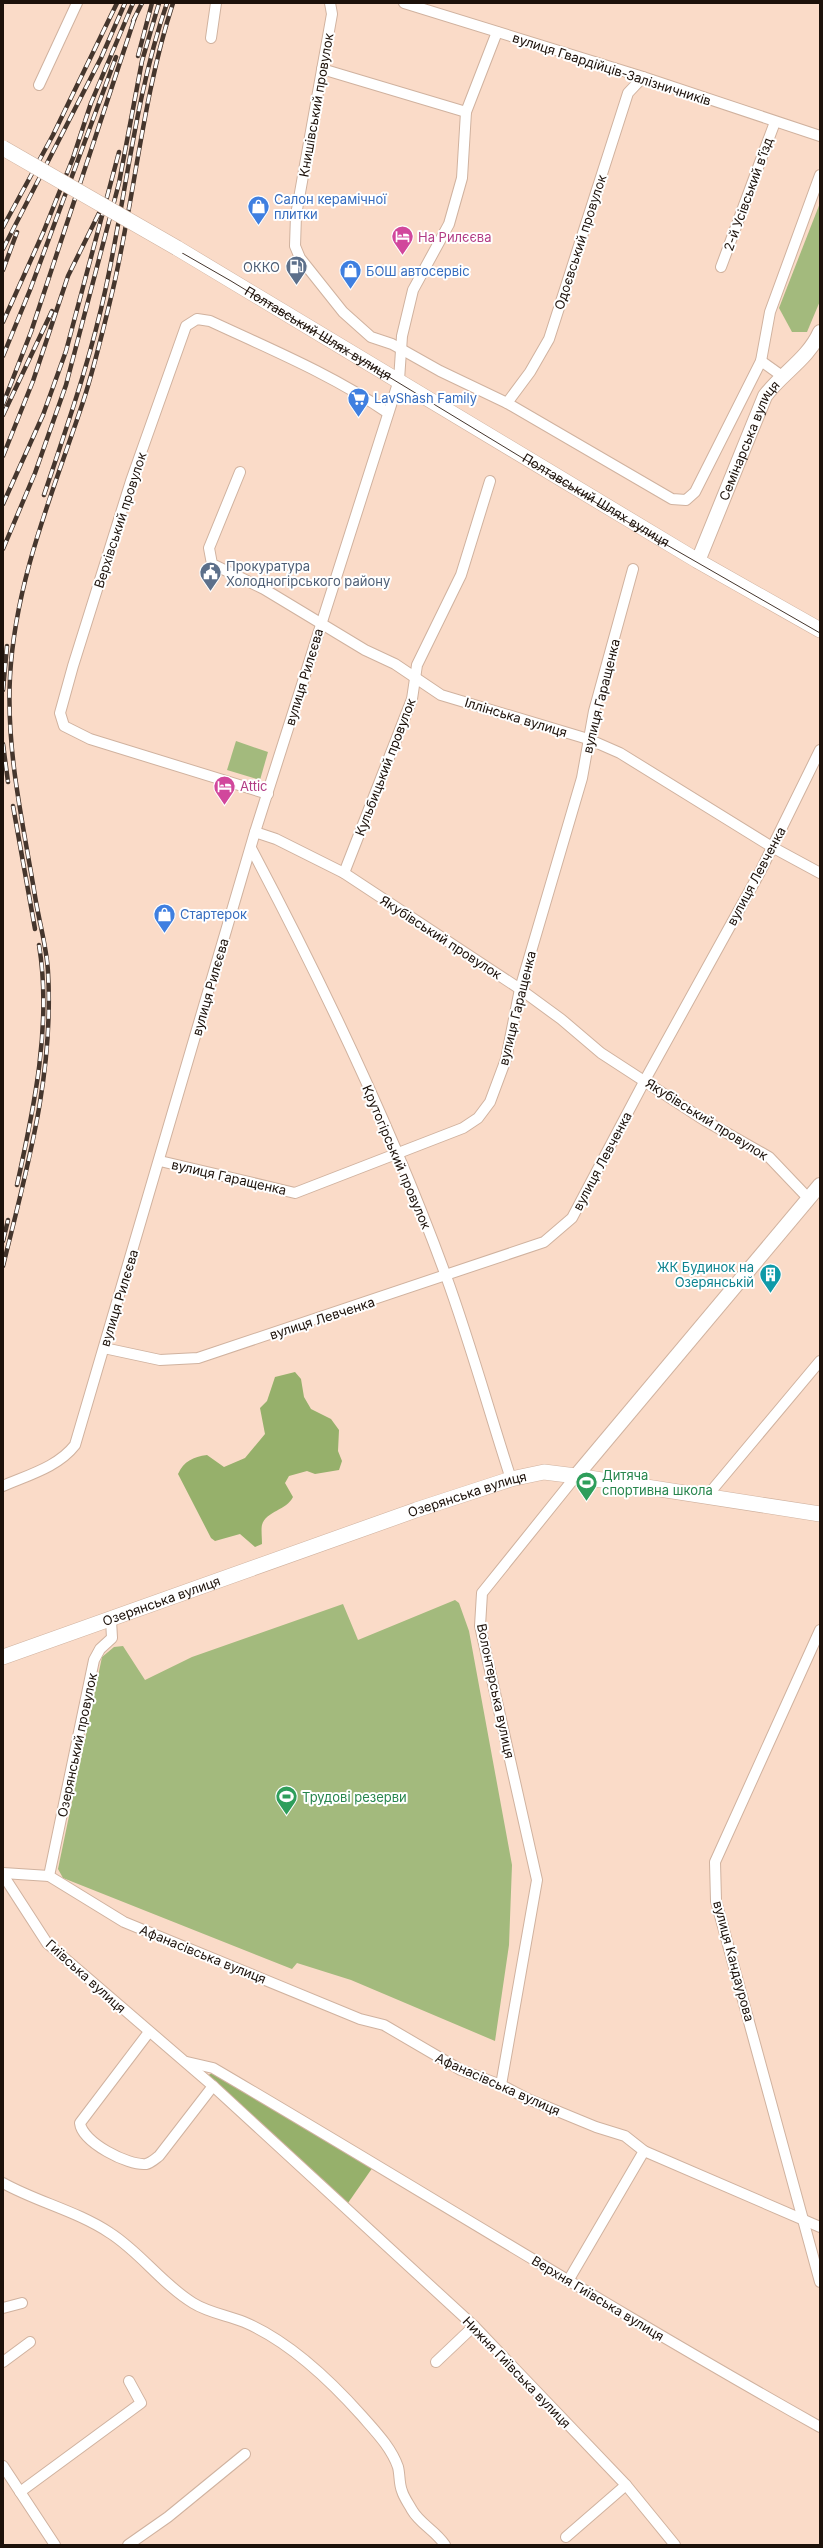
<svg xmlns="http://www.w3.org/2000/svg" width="823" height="2548" viewBox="0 0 823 2548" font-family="Inter,sans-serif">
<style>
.green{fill:#a3ba7d}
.forest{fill:#96b06b}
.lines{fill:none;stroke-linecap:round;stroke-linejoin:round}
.street-casing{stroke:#d0b29f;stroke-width:12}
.secondary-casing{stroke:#d0b29f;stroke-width:16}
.primary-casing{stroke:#d0b29f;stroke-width:16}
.street{stroke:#fff;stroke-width:10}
.secondary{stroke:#fff;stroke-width:14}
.primary{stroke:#fff;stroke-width:15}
.tram{stroke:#45362d;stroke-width:1}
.rail-casing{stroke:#45362d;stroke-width:4.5}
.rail{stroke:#fff;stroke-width:3;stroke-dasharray:9;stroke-linecap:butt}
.primary-bridge-casing{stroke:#d0b29f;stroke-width:16;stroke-linecap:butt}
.primary-bridge{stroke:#fff;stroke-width:15}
.labels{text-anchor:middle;stroke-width:4;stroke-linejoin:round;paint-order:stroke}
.street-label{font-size:13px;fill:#1c110a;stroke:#fff}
.shop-label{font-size:13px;fill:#366cbe;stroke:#fff;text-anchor:start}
.hotel-label{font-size:13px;fill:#b23c85;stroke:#fff;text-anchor:start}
.service-label{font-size:13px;fill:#4e5e75;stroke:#fff;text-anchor:end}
.culture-label{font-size:13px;fill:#0d838f;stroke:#fff;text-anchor:end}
.leisure-label{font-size:13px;fill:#27864d;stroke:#fff;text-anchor:start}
</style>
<rect width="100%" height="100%" fill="#fadbc8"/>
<g class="green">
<path d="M820,203v98l-13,31h-15l-13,-24z"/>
<path d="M236,741l32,11 -8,28 -33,-10z"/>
<path d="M455,1600l4,3 10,28 43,234 -3,80 -14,96 -144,-61 -54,-17 -5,6 -229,-91 -5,-9 44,-212 12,-10 9,-1 22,34 47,-23 151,-53 15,36z"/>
</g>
<g class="forest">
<path d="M295,1372l6,7 3,18 7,12 20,10 8,11 -1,21 4,10 -3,9 -24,4 -8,-3 -18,5 -4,7 8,14c-6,13 -27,14 -31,28 -1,4 0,13 0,19l-7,3 -15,-13 -25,7 -4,-3 -33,-64c6,-13 15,-17 29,-19l17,12 21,-9 20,-24 -5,-26 7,-7 8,-24z"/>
<path d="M213,2073l160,94 -25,36 -140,-128z"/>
</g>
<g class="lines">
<defs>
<g id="street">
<path d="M330,3l2,11 -36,201 -1,31 5,12 43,54 28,25 21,7 48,27 67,32 165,96 14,1 9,-8 66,-131 9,-49 50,-137"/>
<path d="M404,3l239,74 177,59"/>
<path d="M211,38l5,-35"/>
<path d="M322,69l144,43"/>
<path d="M39,85l38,-82"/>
<path d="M721,267l54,-145"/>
<path d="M761,361l21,15"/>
<path d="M507,403l23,-31 19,-33 79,-246 15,-16"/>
<path d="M240,472l-31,76 3,16 52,25 101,61 30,14 46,31 147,44 32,14 152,94 48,26"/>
<path d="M268,794l-178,-55 -26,-13 -4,-13 13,-47 58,-185 55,-155 11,-7 13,2c60,28 123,54 178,92"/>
<path d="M255,832l21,7 68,34 176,116 41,30 40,34 103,67 65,37 40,42"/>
<path d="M251,848c73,138 141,280 195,428 24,66 43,135 65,203"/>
<path d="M344,873l68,-174 5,-34 44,-90 29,-94"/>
<path d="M160,1161l135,32 168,-65 15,-10 12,-16 16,-43 14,-70 62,-211 12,-67 39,-142"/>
<path d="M104,1348l56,12 38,-2 346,-116 28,-24 73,-138 115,-208 60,-122"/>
<path d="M3,1486c25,-11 55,-19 72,-41l180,-613 144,-452 3,-44 11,-46 36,-66 13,-46 4,-66 31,-80"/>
<path d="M707,1496l113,-135"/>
<path d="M820,1630l-105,232 1,39 104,381"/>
<path d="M3,1873l46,3 75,46 236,97 24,6 77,45 40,15 27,14 68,28 29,9 19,15 176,76"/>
<path d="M3,1875l44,68 166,143 261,240 152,159 49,60"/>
<path d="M49,1876l45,-216 6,-11 12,-11 -1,-18"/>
<path d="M149,2032l-69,91c2,19 48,43 66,41 5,-1 9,-5 13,-8l54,-70"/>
<path d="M187,2062l26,6c203,119 402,244 607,359"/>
<path d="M501,2085l36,-205 -57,-254 2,-33 94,-117"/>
<path d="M3,2183c34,19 74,28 107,50 30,19 52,51 83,70 16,10 34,12 51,19 45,19 85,57 118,94 13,15 29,31 36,51 2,8 1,17 4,24 2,7 7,13 10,19 8,14 24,21 33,35"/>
<path d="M568,2281l76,-130"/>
<path d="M3,2308l19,-5"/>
<path d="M3,2362l27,-20"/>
<path d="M436,2362l38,-36"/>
<path d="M3,2466l52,79"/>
<path d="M20,2492l121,-89 -12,-22"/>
<path d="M566,2537l60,-52"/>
<path d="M128,2545l40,-28 77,-63"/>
</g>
<g id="secondary">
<path id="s1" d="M698,561l67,-165c17,-23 43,-37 55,-64"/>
<path d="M576,1476l244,-291"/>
</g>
<g id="primary">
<path id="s2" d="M177,248l521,313 122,69"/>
<path id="s3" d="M3,1657l413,-147 95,-31 33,-7 32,4 244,38"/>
</g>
</defs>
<use href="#street" class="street-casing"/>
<use href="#secondary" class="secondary-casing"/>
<use href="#primary" class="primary-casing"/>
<use href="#street" class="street"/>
<use href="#secondary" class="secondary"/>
<use href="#primary" class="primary"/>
<path class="tram" d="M3,150l228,131 415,252 174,100"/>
<defs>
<g id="rail">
<path d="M133,21l9,-18"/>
<path d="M138,56l14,-53"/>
<path d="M3,227l50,-92 64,-132"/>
<path d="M3,249l98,-191 24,-55"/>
<path d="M3,270l14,-38"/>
<path d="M3,322l40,-89 30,-75 18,-55 42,-100"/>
<path d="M3,356l27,-66 86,-233"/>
<path d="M3,404l28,-72 104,-315"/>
<path d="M3,415l49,-104"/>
<path d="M3,456l30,-75 35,-105 35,-71"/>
<path d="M44,495c23,-69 47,-137 62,-208 20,-93 30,-194 61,-284"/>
<path d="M3,504l40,-89 23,-64 53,-199"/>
<path d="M3,549l32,-76 31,-88 53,-202 23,-122 17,-58"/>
<path d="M3,690l4,-44"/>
<path d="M3,744l5,38"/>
<path d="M13,806l22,123"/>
<path d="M17,1185c17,-77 35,-161 22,-240"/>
<path d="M3,1241l5,-21"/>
<path d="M3,1266c24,-98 51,-191 45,-294 -1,-23 -8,-47 -12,-70 -12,-75 -30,-148 -26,-225 5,-96 43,-185 73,-275 12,-37 21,-76 30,-113 22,-95 30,-194 60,-286"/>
</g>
</defs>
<use href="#rail" class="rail-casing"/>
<use href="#rail" class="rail"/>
<defs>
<path id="primary-bridge" d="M3,148l174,100"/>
</defs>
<use href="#primary-bridge" class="primary-bridge-casing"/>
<use href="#primary-bridge" class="primary-bridge"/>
</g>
<defs>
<symbol id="shop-pin" viewBox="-11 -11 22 30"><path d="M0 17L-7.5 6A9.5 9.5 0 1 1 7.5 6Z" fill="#3f7fe0" stroke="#fff"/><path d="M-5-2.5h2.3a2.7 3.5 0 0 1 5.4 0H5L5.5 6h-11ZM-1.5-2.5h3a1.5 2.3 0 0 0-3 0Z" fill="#fff"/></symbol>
<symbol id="hotel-pin" viewBox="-11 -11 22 30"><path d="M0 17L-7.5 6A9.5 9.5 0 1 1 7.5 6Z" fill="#d1479c" stroke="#fff"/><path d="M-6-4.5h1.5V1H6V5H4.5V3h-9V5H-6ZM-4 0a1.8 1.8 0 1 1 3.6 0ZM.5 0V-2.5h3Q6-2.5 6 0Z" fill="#fff"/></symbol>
<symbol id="fuel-pin" viewBox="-11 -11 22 30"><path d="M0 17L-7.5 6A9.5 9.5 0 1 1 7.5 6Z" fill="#5c6f8a" stroke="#fff"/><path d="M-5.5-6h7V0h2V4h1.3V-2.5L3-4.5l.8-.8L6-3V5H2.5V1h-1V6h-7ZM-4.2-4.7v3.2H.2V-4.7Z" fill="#fff"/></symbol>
<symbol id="supermarket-pin" viewBox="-11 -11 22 30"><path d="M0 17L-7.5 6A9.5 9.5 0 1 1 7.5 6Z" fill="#3f7fe0" stroke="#fff"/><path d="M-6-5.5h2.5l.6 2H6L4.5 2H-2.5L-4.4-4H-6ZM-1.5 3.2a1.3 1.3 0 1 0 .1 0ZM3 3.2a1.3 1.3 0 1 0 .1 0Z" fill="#fff"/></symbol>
<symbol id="civic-pin" viewBox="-11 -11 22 30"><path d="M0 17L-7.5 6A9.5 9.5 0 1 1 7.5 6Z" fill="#5c6f8a" stroke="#fff"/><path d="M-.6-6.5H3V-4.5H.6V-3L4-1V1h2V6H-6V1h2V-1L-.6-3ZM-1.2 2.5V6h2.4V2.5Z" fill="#fff"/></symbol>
<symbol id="building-pin" viewBox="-11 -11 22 30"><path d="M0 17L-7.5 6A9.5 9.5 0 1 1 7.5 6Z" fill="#0f9aa8" stroke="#fff"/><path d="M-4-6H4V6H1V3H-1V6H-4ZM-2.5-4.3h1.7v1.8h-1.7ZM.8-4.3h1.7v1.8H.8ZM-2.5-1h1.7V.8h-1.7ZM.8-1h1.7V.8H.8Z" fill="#fff"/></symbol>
<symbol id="stadium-pin" viewBox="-11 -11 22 30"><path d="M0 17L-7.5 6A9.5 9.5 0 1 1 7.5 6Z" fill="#2e9e5b" stroke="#fff"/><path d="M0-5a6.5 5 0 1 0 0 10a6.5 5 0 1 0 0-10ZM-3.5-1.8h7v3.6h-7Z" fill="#fff"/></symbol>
</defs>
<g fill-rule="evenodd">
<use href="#shop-pin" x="246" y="194" width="25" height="34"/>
<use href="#hotel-pin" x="390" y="224" width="25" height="34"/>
<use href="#fuel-pin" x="284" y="254" width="25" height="34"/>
<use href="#shop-pin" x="338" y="258" width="25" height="34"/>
<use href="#supermarket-pin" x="346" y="386" width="25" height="34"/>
<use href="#civic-pin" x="198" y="560" width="25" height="34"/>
<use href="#hotel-pin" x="212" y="774" width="25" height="34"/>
<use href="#shop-pin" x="152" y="902" width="25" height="34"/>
<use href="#building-pin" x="758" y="1262" width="25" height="34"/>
<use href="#stadium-pin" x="574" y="1470" width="25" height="34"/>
<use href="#stadium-pin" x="274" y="1784" width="25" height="34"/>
</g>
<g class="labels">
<g class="street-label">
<text transform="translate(612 69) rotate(18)" y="5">вулиця Гвардійців-Залізничників</text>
<text transform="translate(316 105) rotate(-80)" y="5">Книшівський провулок</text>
<text transform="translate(748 194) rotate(-70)" y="5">2-й Усівський в’їзд</text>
<text transform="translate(580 242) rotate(-72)" y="5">Одоєвський провулок</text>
<text dy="5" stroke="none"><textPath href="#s2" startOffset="165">Полтавський Шлях вулиця</textPath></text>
<text dy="5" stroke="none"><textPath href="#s1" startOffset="131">Семінарська вулиця</textPath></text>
<text dy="5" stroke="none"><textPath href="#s2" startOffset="489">Полтавський Шлях вулиця</textPath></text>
<text transform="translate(120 520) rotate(-72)" y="5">Верхівський провулок</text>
<text transform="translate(304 677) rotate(-73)" y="5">вулиця Рилєєва</text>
<text transform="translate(601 696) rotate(-76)" y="5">вулиця Гаращенка</text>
<text transform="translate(516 717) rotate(17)" y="5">Іллінська вулиця</text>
<text transform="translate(385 767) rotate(-69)" y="5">Кульбицький провулок</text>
<text transform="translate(756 876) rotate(-62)" y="5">вулиця Левченка</text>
<text transform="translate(441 937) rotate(33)" y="5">Якубівський провулок</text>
<text transform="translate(210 987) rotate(-74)" y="5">вулиця Рилєєва</text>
<text transform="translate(517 1008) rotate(-76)" y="5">вулиця Гаращенка</text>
<text transform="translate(707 1119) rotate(32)" y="5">Якубівський провулок</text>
<text transform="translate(397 1157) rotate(67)" y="5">Крутогірський провулок</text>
<text transform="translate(602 1161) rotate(-62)" y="5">вулиця Левченка</text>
<text transform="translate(229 1177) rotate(13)" y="5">вулиця Гаращенка</text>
<text transform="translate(119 1298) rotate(-73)" y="5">вулиця Рилєєва</text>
<text transform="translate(322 1318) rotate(-18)" y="5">вулиця Левченка</text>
<text dy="5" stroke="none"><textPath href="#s3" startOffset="492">Озерянська вулиця</textPath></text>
<text dy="5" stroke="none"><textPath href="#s3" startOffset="168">Озерянська вулиця</textPath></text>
<text transform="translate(496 1691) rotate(78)" y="5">Волонтерська вулиця</text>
<text transform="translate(77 1745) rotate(-78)" y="5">Озерянський провулок</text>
<text transform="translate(203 1954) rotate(22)" y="5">Афанасівська вулиця</text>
<text transform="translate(734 1961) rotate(75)" y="5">вулиця Кандаурова</text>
<text transform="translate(86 1976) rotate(42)" y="5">Гиївська вулиця</text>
<text transform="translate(498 2084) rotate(24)" y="5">Афанасівська вулиця</text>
<text transform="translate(598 2298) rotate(31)" y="5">Верхня Гиївська вулиця</text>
<text transform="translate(517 2372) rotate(46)" y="5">Нижня Гиївська вулиця</text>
</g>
<g class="shop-label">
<text x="274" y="204">Салон керамічної<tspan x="274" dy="15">плитки</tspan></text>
<text x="366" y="276">БОШ автосервіс</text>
<text x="374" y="403">LavShash Family</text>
<text x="180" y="919">Стартерок</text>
</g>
<g class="hotel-label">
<text x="418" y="242">На Рилєєва</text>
<text x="240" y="791">Attic</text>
</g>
<g class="service-label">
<text x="280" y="272">ОККО</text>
<text x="226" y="571" text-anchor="start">Прокуратура<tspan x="226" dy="15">Холодногірського району</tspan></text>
</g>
<g class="culture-label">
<text x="754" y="1272">ЖК Будинок на<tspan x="754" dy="15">Озерянській</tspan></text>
</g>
<g class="leisure-label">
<text x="602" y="1480">Дитяча<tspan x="602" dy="15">спортивна школа</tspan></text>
<text x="302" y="1802">Трудові резерви</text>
</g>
</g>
<rect width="823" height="2548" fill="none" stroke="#1c110a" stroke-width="8"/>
</svg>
